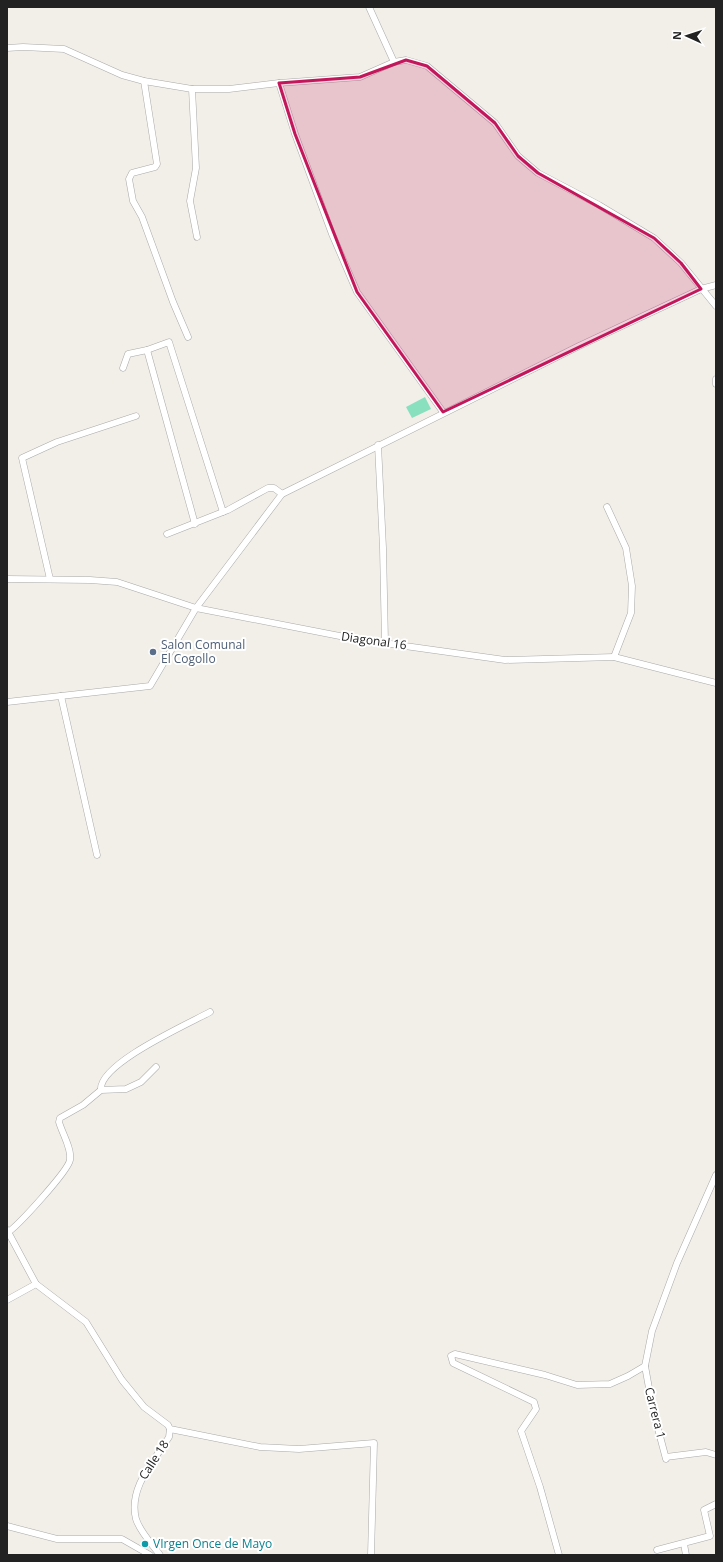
<svg xmlns="http://www.w3.org/2000/svg" width="723" height="1562" viewBox="0 0 723 1562" font-family="'Open Sans',sans-serif">
<style>
.pitch{fill:#88e0be}
.lines{fill:none;stroke-linecap:round;stroke-linejoin:round}
.minor-casing{stroke:#a9a9a9;stroke-width:7}
.minor{stroke:#fff;stroke-width:6}
.marked{fill:#c2185b;fill-opacity:0.2;stroke:#c2185b;stroke-width:3;stroke-linejoin:round}
.service-dot{fill:#5c6f8a;stroke:#fff;stroke-width:1.5}
.culture-dot{fill:#0f9aa8;stroke:#fff;stroke-width:1.5}
.labels{text-anchor:middle;stroke-width:4;stroke-linejoin:round;paint-order:stroke}
.street-label{font-size:12px;fill:#222;stroke:#fff}
.service-label{font-size:12px;fill:#4e5e75;stroke:#fff;text-anchor:start}
.culture-label{font-size:12px;fill:#0d838f;stroke:#fff;text-anchor:start}
</style>
<rect width="100%" height="100%" fill="#f2efe9"/>
<path class="pitch" d="M425,397l6,12 -19,9 -6,-11z"/>
<g class="lines">
<defs>
<g id="minor">
<path d="M369,7l25,55"/>
<path d="M7,48l16,-1 41,2 58,26 22,6 48,8h37l50,-6 81,-6 34,-15 12,-2 21,6 68,57 23,33 20,17 61,32 55,33 27,25 35,43"/>
<path d="M144,81l13,83 -2,3 -23,6 -3,6 4,22 9,16 31,85 15,35"/>
<path d="M279,83l16,51 37,100 25,58 86,120"/>
<path d="M192,89l4,79 -6,33 7,36"/>
<path d="M147,350l48,174"/>
<path d="M123,368l5,-14 19,-4 22,-8 54,170"/>
<path d="M716,379v5"/>
<path d="M378,445l5,103 2,94"/>
<path d="M607,507l19,41 6,38 -1,27 -17,44"/>
<path d="M167,534l61,-24 40,-22h6l8,6"/>
<path d="M7,579l83,1 27,2 79,26 159,31 150,21 109,-3 102,26"/>
<path d="M50,579l-28,-121 35,-16 79,-26"/>
<path d="M61,696l36,159"/>
<path d="M7,702l143,-16 46,-78 86,-114 297,-148 122,-57 15,-4"/>
<path d="M101,1090c-3,-26 87,-66 109,-78"/>
<path d="M7,1230l29,54 50,38 36,58 22,27 24,18 2,4 90,18 39,2 75,-6 -3,112"/>
<path d="M7,1233c11,-7 61,-62 63,-73 2,-11 -8,-27 -11,-38l1,-4 23,-13 18,-15 25,-1 15,-7 15,-15"/>
<path d="M7,1300l29,-16"/>
<path d="M666,1457l40,-5 10,3"/>
<path d="M666,1459l-13,-49 -8,-44 7,-35 25,-68 39,-88"/>
<path d="M7,1526l50,13h65l28,16"/>
<path d="M684,1544l2,11"/>
<path d="M657,1550l53,-14 -6,-26 12,-6"/>
<path d="M160,1555c-8,-11 -20,-23 -24,-36 -8,-31 18,-58 33,-82l1,-8"/>
<path d="M559,1555l-19,-68 -19,-56 15,-22 -2,-7 -81,-39 -2,-7 4,-2 90,21 32,10 33,-1 18,-8 17,-10"/>
</g>
</defs>
<use href="#minor" class="minor-casing"/>
<use href="#minor" class="minor"/>
</g>
<path class="marked" d="M406,60l21,6 68,57 23,33 20,17 116,65 27,25 20,26 -258,123 -86,-120 -62,-158 -16,-51 81,-6z"/>
<circle class="service-dot" cx="153" cy="652" r="4"/>
<circle class="culture-dot" cx="145" cy="1544" r="4"/>
<g class="labels">
<g class="street-label">
<text transform="translate(374 641) rotate(8)" y="4">Diagonal 16</text>
<text transform="translate(655 1413) rotate(76)" y="4">Carrera 1</text>
<text transform="translate(154 1460) rotate(-57)" y="4">Calle 18</text>
</g>
<g class="service-label">
<text x="161" y="649">Salon Comunal<tspan x="161" dy="14">El Cogollo</tspan></text>
</g>
<g class="culture-label">
<text x="153" y="1548">VIrgen Once de Mayo</text>
</g>
</g>
<rect width="723" height="1562" fill="none" stroke="#222222" stroke-width="16"/>
<g transform="translate(687 36) rotate(273)" stroke="#ffffff" stroke-width="3" paint-order="stroke">
<path d="M0-3L7 15L0 10L-7 15Z" fill="#222222"/>
<text y="-6" font-size="11" font-weight="bold" text-anchor="middle" fill="#222222">N</text>
</g>
</svg>
